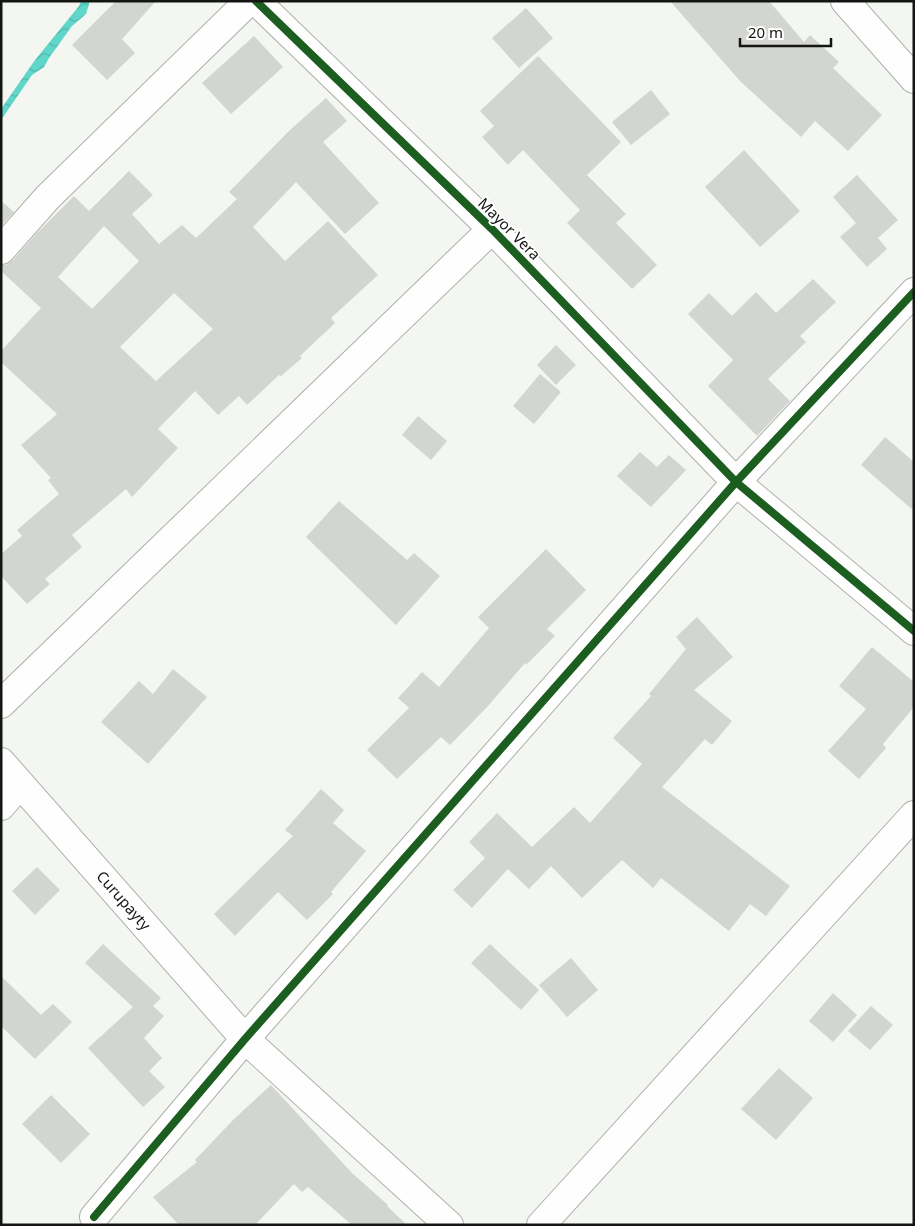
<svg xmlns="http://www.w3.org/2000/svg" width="915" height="1226" viewBox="0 0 915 1226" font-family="'Noto Sans',sans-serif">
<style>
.water{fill:url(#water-waves)}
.building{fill:#d3d5d1;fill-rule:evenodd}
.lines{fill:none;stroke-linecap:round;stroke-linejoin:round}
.minor-casing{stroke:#aeb0ad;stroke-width:30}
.minor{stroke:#fdfefd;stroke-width:28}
.cycleway-casing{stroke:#fff;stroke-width:11}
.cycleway{stroke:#1b5e20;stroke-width:8}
.labels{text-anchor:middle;stroke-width:4;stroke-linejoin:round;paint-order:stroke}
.street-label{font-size:15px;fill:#141613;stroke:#fff}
</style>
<defs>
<pattern id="water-waves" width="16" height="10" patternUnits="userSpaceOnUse" patternTransform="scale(1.25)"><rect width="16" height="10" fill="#5fd6c8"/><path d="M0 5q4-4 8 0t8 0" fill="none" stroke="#52b7ab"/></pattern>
</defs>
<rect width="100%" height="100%" fill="#f3f6f1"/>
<path class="water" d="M81,1h9l-4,13 -14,12 -23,32 -5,9 -12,8 -31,45v-11l34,-49 44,-54z"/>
<g class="building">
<path d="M116,1h40l-34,38 13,14 -28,27 -35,-35z"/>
<path d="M670,1h99l35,41 6,-7 29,27 -6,6 49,47 -34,36 -33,-30 -14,16 -61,-56z"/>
<path d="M526,8l27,30 -34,30 -27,-30z"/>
<path d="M254,36l29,31 -52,47 -29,-31z"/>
<path d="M538,56l83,86 -34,33 39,39 -10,9 41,42 -25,24 -65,-66 13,-13 -57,-60 -15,15 -26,-28 12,-11 -14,-15z"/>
<path d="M651,90l19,24 -39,31 -19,-23z"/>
<path d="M326,98l21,23 -24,21 56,61 -34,31 -49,-52 -43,45 32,34 43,-40 50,54 -47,43 4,5 -35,33 2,2 -21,18 -2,-1 -32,30 -8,-9 -21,19 -23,-24 -37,38 20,19 -46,49 -6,-8 -54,46 10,12 -37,32 5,5 -23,20 -26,-28v-22l21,-18 -5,-6 42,-36 -11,-14 3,-2 -30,-33 36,-31 -56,-52v-11l40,-43 -40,-37v-6h5l7,-5 24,-27 37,-37 15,15 40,-40 24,24 -21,19 27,30 23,-19 14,13 41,-39 -8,-7 61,-62zM104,226l35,35 -47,48 -34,-32zM174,293l39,36 -57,52 -36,-34z"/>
<path d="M744,150l56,61 -40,36 -55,-60z"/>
<path d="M857,175l41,45 -20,18 9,11 -20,18 -27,-30 16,-14 -23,-26z"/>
<path d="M1,201l13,11 -13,14z"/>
<path d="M813,279l23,23 -36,34 6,6 -38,37 22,22 -33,35 -49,-50 25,-26 -45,-46 21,-21 23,23 24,-24 20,21z"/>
<path d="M556,345l20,20 -20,20 -19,-20z"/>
<path d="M540,374l21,18 -27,32 -21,-18z"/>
<path d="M418,416l29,25 -16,19 -29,-25z"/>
<path d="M885,437l29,25v49l-53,-46z"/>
<path d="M640,452l17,15 12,-12 17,15 -35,37 -34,-31z"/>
<path d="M339,501l68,59 7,-7 26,23 -44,49 -90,-88z"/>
<path d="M546,549l40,41 -39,39 8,7 -29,29 -1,-2 -37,43 -38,39 -9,-8 -44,42 -30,-29 42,-42 -11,-10 24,-26 17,15 50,-59 -11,-11z"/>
<path d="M697,617l36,40 -39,33 38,31 -20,24 -7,-6 -43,48 128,99 -24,30 -16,-12 -21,27 -68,-53 -8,10 -31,-28 -40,38 -31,-32 -22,23 -21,-20 -36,39 -19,-18 32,-32 -16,-16 28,-29 35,34 42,-40 16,16 52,-59 -29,-26 38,-42 -2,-2 37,-45 -10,-12z"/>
<path d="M872,647l42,35v25l-31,37 3,4 -27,31 -31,-28 38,-42 -27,-23z"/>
<path d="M173,669l34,28 -59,67 -47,-42 38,-41 14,13z"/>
<path d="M321,789l23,21 -11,13 33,28 -35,41 2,2 -26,26 -29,-28 -43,44 -21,-22 79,-78 -8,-6z"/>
<path d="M37,867l23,23 -25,25 -23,-24z"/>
<path d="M103,944l58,54 -8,8 11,10 -20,22 18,20 -13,13 16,16 -22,20 -55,-59 45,-41 -48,-44z"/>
<path d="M490,944l49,46 -18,20 -50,-47z"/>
<path d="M571,958l27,32 -31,27 -28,-32z"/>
<path d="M1,976l40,39 12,-11 19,18 -37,37 -34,-33z"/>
<path d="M833,993l24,22 -24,27 -24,-21z"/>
<path d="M871,1006l22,19 -23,25 -22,-19z"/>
<path d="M779,1068l34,30 -37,42 -35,-31z"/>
<path d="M271,1085l81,88 36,32 -1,1 20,19h-55l-44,-38 -6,5 -8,-8 -39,41h-76l-26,-28 44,-35 -2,-2 39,-41z"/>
<path d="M51,1095l39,39 -29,29 -39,-39z"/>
</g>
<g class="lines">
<defs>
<g id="minor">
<path d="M256,1l236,228 244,253 178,149"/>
<path d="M845,1l69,78"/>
<path d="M1,250l47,-53 201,-196"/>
<path d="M1,704l491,-475"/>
<path id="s1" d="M1,762l244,277 204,186"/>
<path d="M1,806l19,-22"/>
<path d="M94,1217l151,-178 491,-557 178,-190"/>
<path d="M541,1225l373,-410"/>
</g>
</defs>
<use href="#minor" class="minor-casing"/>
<use href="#minor" class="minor"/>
<defs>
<g id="cycleway">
<path d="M256,1l236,228 244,253 178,149"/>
<path d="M94,1217l151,-178 491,-557 178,-190"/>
</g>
</defs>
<use href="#cycleway" class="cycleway-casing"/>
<use href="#cycleway" class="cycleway"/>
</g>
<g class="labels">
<g class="street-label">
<text transform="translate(509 229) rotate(45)" y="5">Mayor Vera</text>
<text dy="5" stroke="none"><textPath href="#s1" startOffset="185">Curupayty</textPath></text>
</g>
</g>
<rect width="915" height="1226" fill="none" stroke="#141613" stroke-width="5"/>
<path d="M740 38v8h91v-8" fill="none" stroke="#141613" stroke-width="2.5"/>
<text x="748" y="38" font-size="15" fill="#141613" stroke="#ffffff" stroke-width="4" paint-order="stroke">20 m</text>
</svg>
